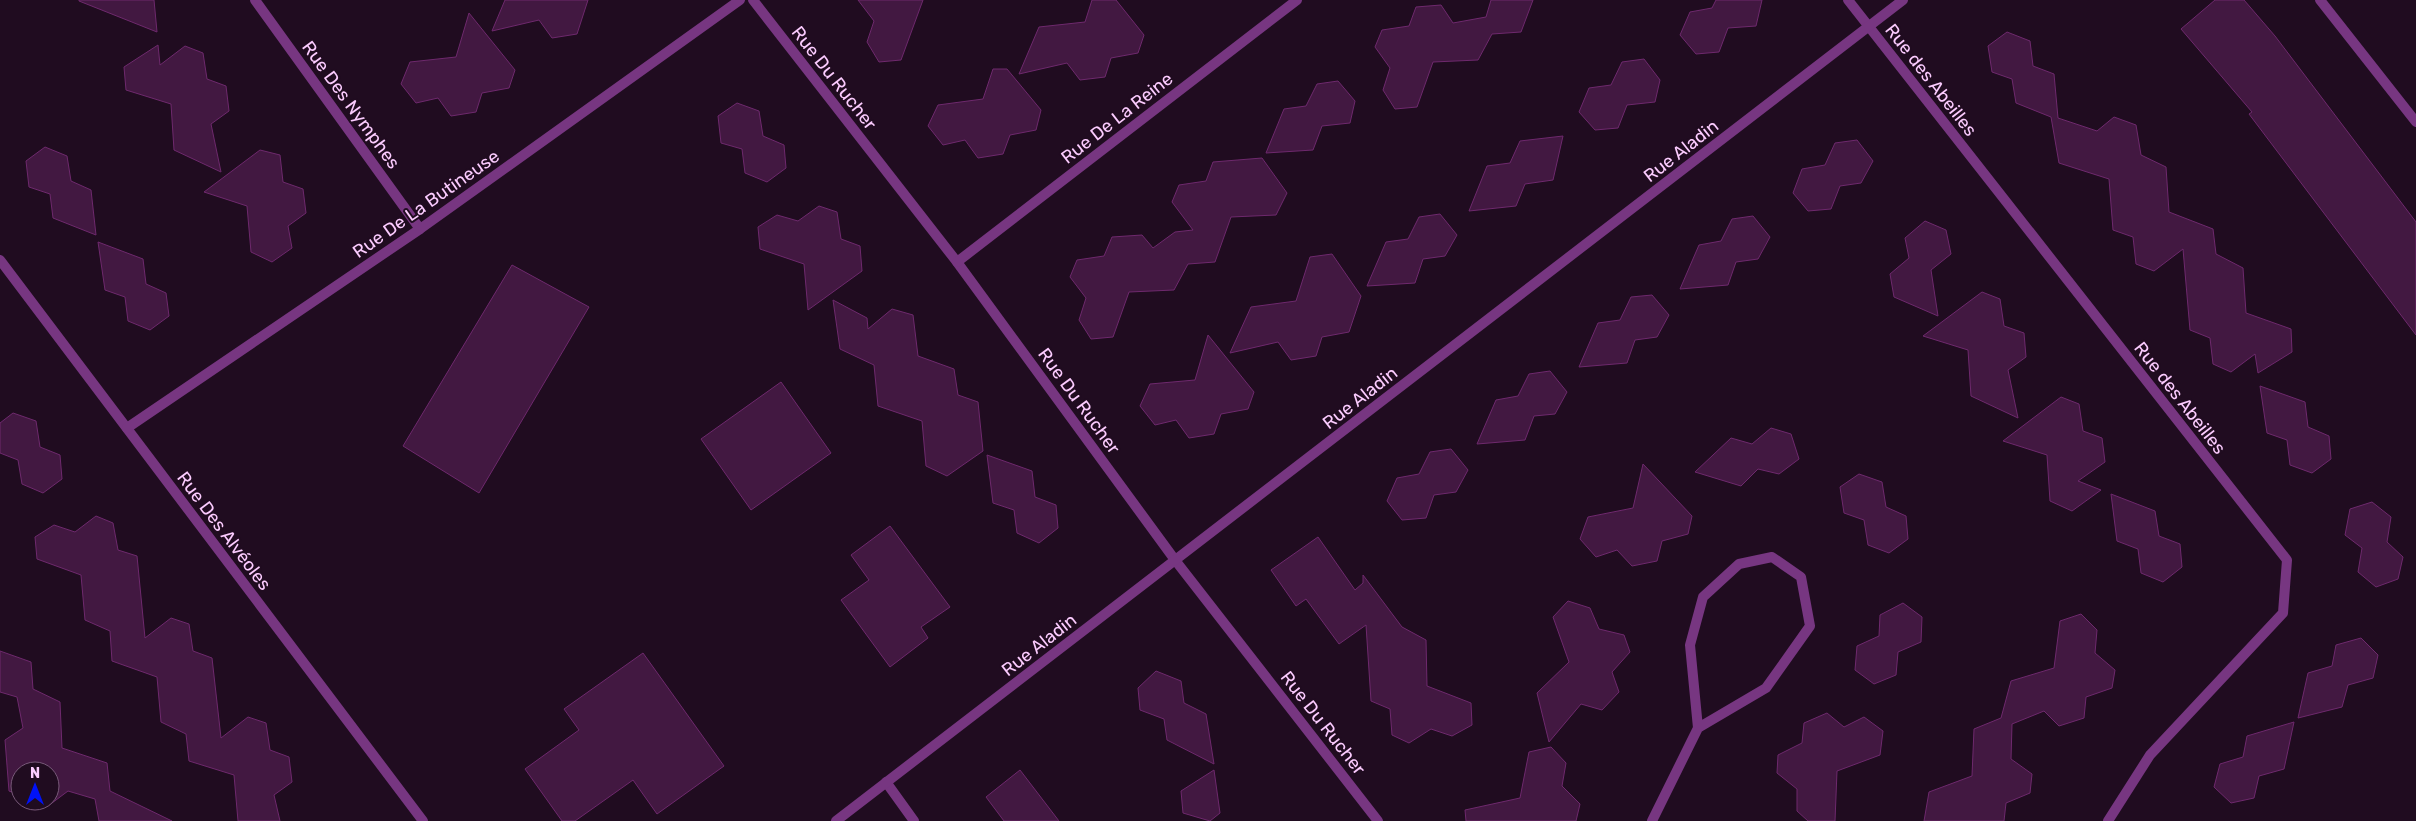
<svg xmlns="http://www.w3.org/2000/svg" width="2416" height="821" viewBox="0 0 2416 821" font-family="Rubik,sans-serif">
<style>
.building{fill:#421841;stroke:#6e296d}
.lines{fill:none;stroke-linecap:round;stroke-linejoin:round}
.minor{stroke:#773681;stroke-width:10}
.tertiary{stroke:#773681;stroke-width:10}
.labels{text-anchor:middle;stroke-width:4;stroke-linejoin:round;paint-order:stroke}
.street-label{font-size:18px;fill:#fcccff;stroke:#200c20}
</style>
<rect width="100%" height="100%" fill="#200c20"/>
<g class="building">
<path d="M79,0h75l3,32 -78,-31z"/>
<path d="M505,0h83l-11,34 -25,4 -13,-18 -47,11z"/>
<path d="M858,0h65l-22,60 -22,2 -12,-20 7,-21z"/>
<path d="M1092,0h24l28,35 -6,18 -27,5 -6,19 -25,3 -13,-17 -48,11 20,-47 46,-5z"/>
<path d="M1491,0h42l-12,32 -29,2 -14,26 -45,2 -16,45 -22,2 -12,-19 7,-22 -15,-21 7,-17 27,-4 7,-19 25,-2 12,18 33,-6z"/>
<path d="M1716,0h46l-6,26 -28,2 -9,24 -23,2 -16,-19 10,-23 22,-4z"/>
<path d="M2215,0h29l31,36 141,186v113l-167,-221 3,-2 -71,-83z"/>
<path d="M469,13l46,57 -6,18 -27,5 -6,19 -25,4 -13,-18 -22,5 -15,-19 9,-22 46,-5z"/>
<path d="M2007,32l23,9 3,25 21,8 4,44 39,13 17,-14 22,8 5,30 25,12 3,45 44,17 3,25 27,14 3,45 45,16 1,23 -34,21 -3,-19 -24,18 -18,-8 -3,-26 -20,-8 -7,-81 -29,22 -18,-7 -3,-27 -20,-7 -4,-51 -50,-16 -8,-46 -35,-14 -4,-24 -20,-7 -4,-26z"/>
<path d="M158,45l2,20 25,-19 18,7 4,26 19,7 3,25 -18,13 10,48 -47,-22 -3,-46 -45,-14 -2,-23z"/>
<path d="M1644,59l16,21 -5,22 -28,3 -9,23 -23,2 -16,-18 10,-24 22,-3 11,-23z"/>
<path d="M993,69h14l34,41 -5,20 -26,5 -7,19 -25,4 -13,-18 -22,5 -15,-19 10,-21 45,-6z"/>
<path d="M1338,81l17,20 -5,22 -28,3 -9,24 -47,3 18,-44 22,-3 11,-22z"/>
<path d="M737,103l22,8 4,25 21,9 2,23 -19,14 -22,-9 -3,-24 -21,-6 -3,-27z"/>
<path d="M1563,136l-10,44 -28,4 -9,22 -47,5 18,-45 23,-3 10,-22z"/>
<path d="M1857,140l16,21 -12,22 -21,3 -9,23 -23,2 -15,-18 9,-24 23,-4 10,-22z"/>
<path d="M45,147l22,9 4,25 20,9 5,45 -43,-17 -3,-24 -21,-7 -3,-26z"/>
<path d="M260,150l20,5 3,27 20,7 3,24 -18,13 4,22 -20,14 -21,-10 -4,-46 -43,-14z"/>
<path d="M1262,158l25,35 -11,22 -45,2 -16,45 -27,2 -14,26 -45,2 -16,45 -22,2 -12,-19 7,-22 -16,-21 7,-17 27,-4 8,-19 30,-2 11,13 22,-16 18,-2 -21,-28 7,-17 27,-4 7,-19z"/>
<path d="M819,206l18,6 4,27 19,7 2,25 -54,39 -4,-46 -44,-15 -2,-22 19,-12 21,6z"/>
<path d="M1440,214l17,21 -12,21 -22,3 -8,24 -48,3 19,-44 22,-3 11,-22z"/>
<path d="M1753,216l17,21 -12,22 -22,3 -8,23 -48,4 19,-44 22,-4 11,-22z"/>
<path d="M1925,221l21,9 5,24 -20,16 7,46 -44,-19 -4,-23 19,-16 -4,-20z"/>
<path d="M98,242l45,17 3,25 20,9 3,23 -19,14 -22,-9 -3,-24 -20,-7z"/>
<path d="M1332,254l29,42 -12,36 -27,5 -6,19 -25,4 -13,-18 -48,11 21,-46 45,-6 14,-44z"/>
<path d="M512,265l77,42 -110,186 -76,-47z"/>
<path d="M1982,292l18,7 4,27 20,7 2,24 -18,13 10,48 -47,-22 -3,-46 -45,-14z"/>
<path d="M1652,295l17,20 -12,22 -22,3 -8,23 -48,4 19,-44 22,-3 11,-23z"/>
<path d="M833,300l34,18 1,11 24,-20 21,6 5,41 36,13 4,26 20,7 5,49 -36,25 -21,-10 -4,-45 -44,-15 -4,-41 -34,-16z"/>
<path d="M1208,335l46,57 -6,17 -27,5 -7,20 -25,4 -13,-18 -21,5 -15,-19 10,-22 45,-4z"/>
<path d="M1550,371l17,21 -12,22 -21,2 -9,24 -48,4 19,-44 22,-4 11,-22z"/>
<path d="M781,382l50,71 -80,57 -50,-71z"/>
<path d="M2260,386l45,16 3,25 21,9 2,23 -19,14 -22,-8 -3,-25 -20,-7z"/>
<path d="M2061,397l18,7 4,27 19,7 3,24 -27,19 23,9 -29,21 -22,-10 -3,-46 -44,-14z"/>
<path d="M13,413l23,8 4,26 20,8 2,24 -19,14 -21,-9 -4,-24 -18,-7v-30z"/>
<path d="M1771,428l20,6 8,25 -20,15 -21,-5 -17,17 -46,-14 36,-34 21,6z"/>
<path d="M1451,449l17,21 -12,22 -22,3 -8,23 -24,2 -15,-19 10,-23 22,-4 11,-22z"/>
<path d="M987,455l45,16 3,26 21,8 2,23 -19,15 -22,-10 -3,-23 -21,-7z"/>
<path d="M1643,464l49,52 -4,18 -26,7 -5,20 -25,5 -15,-16 -21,7 -16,-18 8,-22 45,-9z"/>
<path d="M1859,474l23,8 4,25 20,9 2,23 -19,14 -21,-8 -4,-25 -20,-7 -4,-26z"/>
<path d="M2111,494l44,17 4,25 21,8 2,23 -19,15 -22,-9 -3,-24 -21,-8z"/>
<path d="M2372,502l19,15 -4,25 16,15 -5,22 -22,8 -18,-15 4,-24 -17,-13 5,-26z"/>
<path d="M96,516l17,7 5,27 19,6 8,82 26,-20 18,6 4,27 19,7 9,80 27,-21 18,6 4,27 19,7 3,25 -18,13 6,26h-42l-4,-46 -45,-14 -3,-27 -25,-12 -4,-45 -45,-16 -2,-30 -25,-11 -4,-45 -44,-16 -2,-22 19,-12 21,7z"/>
<path d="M890,526l60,81 -29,20 7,11 -38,29 -49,-67 28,-20 -18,-25z"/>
<path d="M1318,537l37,53 8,-7v-8l39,52 24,13 1,46 44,17 1,22 -20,11 -21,-7 -22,14 -17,-8 -2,-26 -19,-8 -5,-76 -27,19 -33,-45 -10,7 -25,-36z"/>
<path d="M1568,601l22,7 9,21 25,6 6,17 -18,20 7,20 -17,18 -21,-6 -32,38 -12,-49 32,-31 -16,-45z"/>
<path d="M1903,603l19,14 -1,25 -23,10 -2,23 -22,9 -19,-14 2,-24 22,-10 1,-21z"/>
<path d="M2081,614l16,16 -2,23 20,17 -3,18 -26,9 -2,21 -25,8 -15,-15 -32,13 -1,35 21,15 -2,19 -24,10 -2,18h-80l5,-29 43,-16 2,-47 27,-11 10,-37 43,-13 6,-47z"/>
<path d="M2361,638l17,17 -5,23 -25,7 -6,22 -44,11 10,-45 24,-7 4,-21z"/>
<path d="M0,651l31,11 2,27 27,13 2,46 45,15 3,28 62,30h-73l-4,-22 -27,-8 -20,15 -14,-5h16v-30h-30v24l-11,-4 -4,-51 18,-12 -6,-31 -17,-5z"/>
<path d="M643,653l81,113 -67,48 -24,-34 -58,41h-13l-37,-52 54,-39 -15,-21z"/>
<path d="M1156,671l25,10 3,22 22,11 8,50 -47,-24 -3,-21 -24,-9 -2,-22z"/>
<path d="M1827,713l17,14 20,-10 19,14 -3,24 -43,16 -2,50h-27l-11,-10v-22l-20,-16 1,-18 24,-12 2,-20z"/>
<path d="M2294,722l-10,47 -25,7 -5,22 -23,5 -17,-16 6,-23 23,-7 4,-21z"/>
<path d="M1551,747l15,16 -4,23 18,18 -4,17h-110l-1,-11 55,-12 9,-46z"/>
<path d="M1020,770l39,51h-55l-18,-24z"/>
<path d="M1214,770l6,43 -10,8 -27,-8 -2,-22z"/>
</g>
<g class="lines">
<g class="minor">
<path d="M255,0l165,229"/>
<path d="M753,0l204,262 218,298 203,261"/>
<path d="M1848,0l439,560 -4,53 -133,142 -42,66"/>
<path d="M0,260l423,561"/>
<path d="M957,262l340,-262"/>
<path d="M127,428l293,-199 320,-229"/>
<path d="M886,782l28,39"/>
<path d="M836,821l1067,-821"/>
<path d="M1652,821l46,-93 -8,-83 13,-48 36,-33 33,-7 29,20 9,49 -44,62 -68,40"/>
</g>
<path class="tertiary" d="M2320,0l96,122"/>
</g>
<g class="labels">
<g class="street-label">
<text transform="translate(834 78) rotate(52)" y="6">Rue Du Rucher</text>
<text transform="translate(1931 80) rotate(52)" y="6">Rue des Abeilles</text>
<text transform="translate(351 105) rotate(54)" y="6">Rue Des Nymphes</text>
<text transform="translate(1117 118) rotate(-38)" y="6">Rue De La Reine</text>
<text transform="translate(1681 151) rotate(-38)" y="6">Rue Aladin</text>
<text transform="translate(426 204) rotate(-35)" y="6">Rue De La Butineuse</text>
<text transform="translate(1360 398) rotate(-38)" y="6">Rue Aladin</text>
<text transform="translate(2180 398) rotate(52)" y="6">Rue des Abeilles</text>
<text transform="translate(1079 401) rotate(54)" y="6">Rue Du Rucher</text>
<text transform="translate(224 531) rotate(53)" y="6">Rue Des Alvéoles</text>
<text transform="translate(1039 645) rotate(-38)" y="6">Rue Aladin</text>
<text transform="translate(1323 723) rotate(52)" y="6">Rue Du Rucher</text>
</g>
</g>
<g transform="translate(35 786)"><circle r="24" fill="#200c20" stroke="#785979"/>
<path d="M0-4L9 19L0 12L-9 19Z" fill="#0012f7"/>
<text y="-8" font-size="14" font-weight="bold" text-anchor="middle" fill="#fcccff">N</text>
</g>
</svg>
